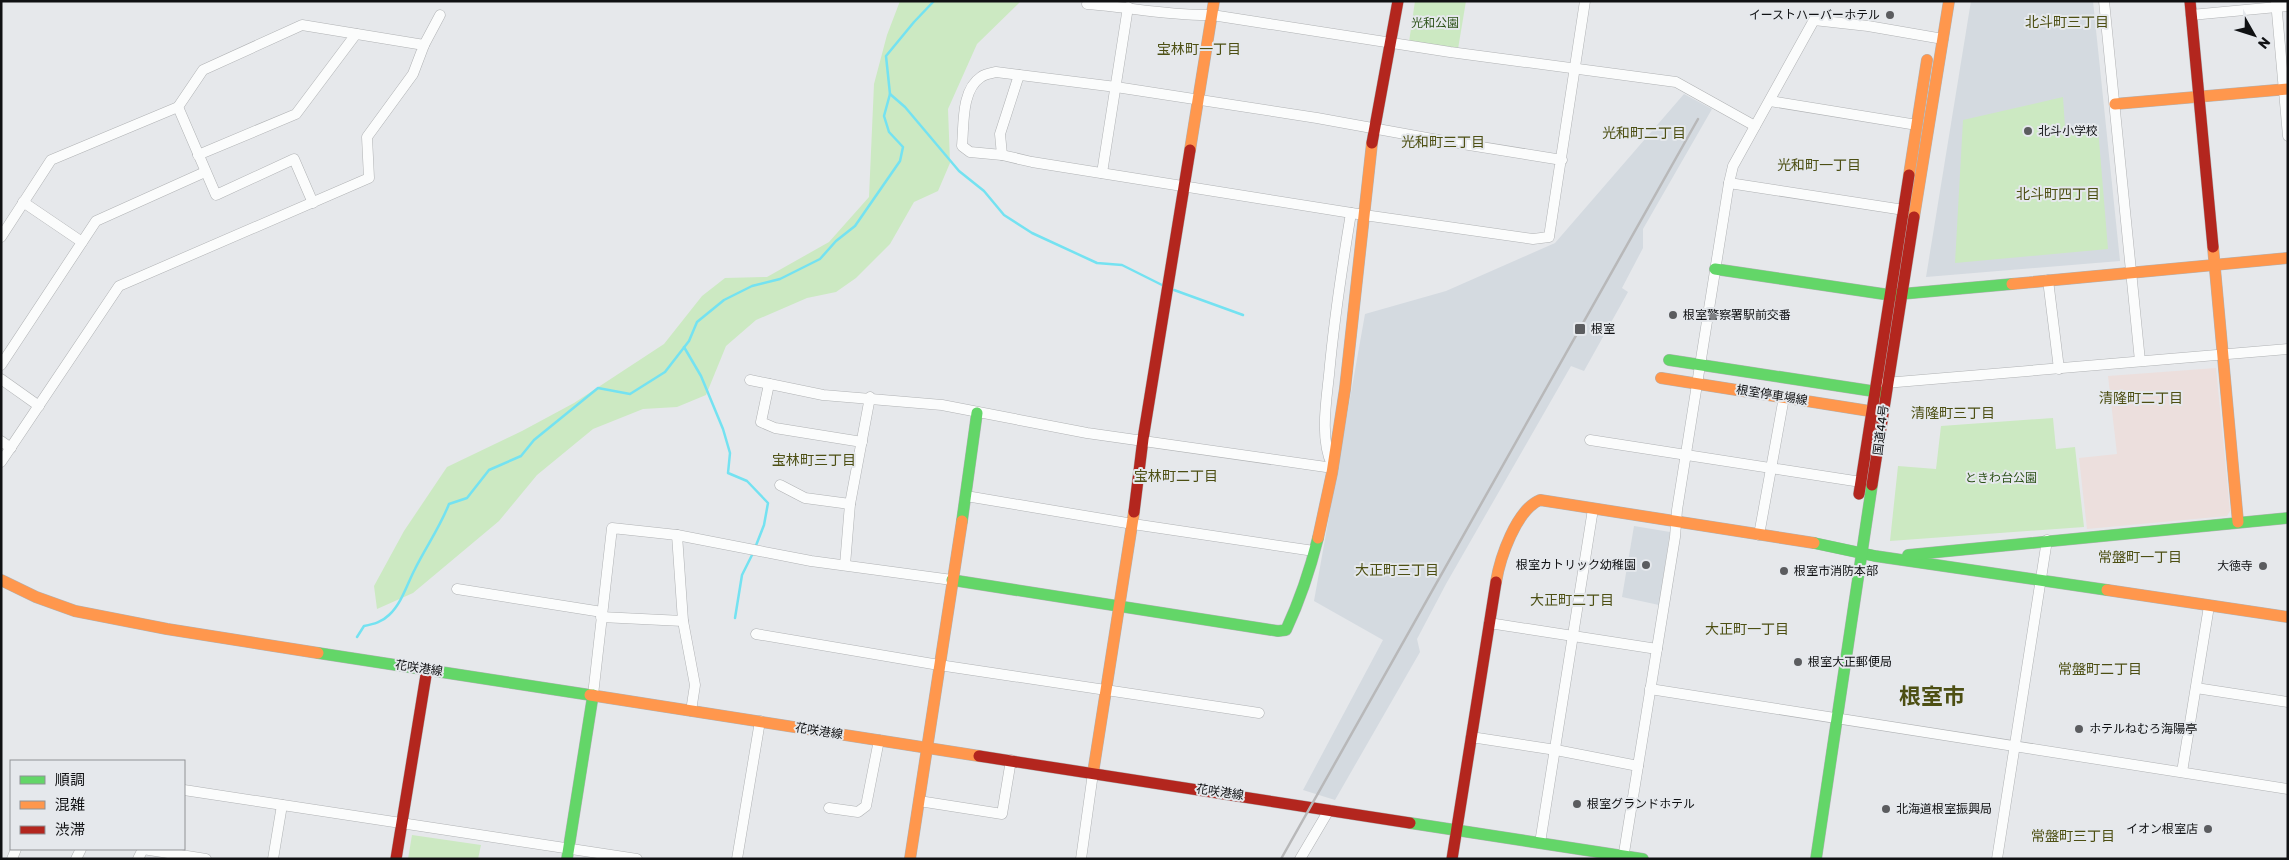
<svg xmlns="http://www.w3.org/2000/svg" width="2289" height="860" viewBox="0 0 2289 860" font-family="Rubik,'Noto Sans JP',sans-serif">
<style>
.industrial{fill:#ecdfdd}
.built{fill:#d4dae0}
.green{fill:#cce9c2}
.lines{fill:none;stroke-linecap:round;stroke-linejoin:round}
.stream{stroke:#74e2f1;stroke-width:2.5}
.street-casing{stroke:#b0b2b4;stroke-width:11}
.fast-casing{stroke:#b0b2b4;stroke-width:12}
.slow-casing{stroke:#b0b2b4;stroke-width:12}
.jam-casing{stroke:#b0b2b4;stroke-width:12}
.street{stroke:#fbfcfc;stroke-width:10}
.fast{stroke:#63d668;stroke-width:11}
.slow{stroke:#ff974d;stroke-width:11}
.jam{stroke:#b3261e;stroke-width:11}
.rail{stroke:#b8b8b9;stroke-width:2.5}
.poi-dot{fill:#5b5c5f;stroke:#e5e8ec;stroke-width:2}
.labels{text-anchor:middle;stroke-width:4;stroke-linejoin:round;paint-order:stroke}
.poi-label{font-size:12px;fill:#101113;stroke:#e5e8ec;text-anchor:start}
.park-label{font-size:12px;fill:#2d5219;stroke:#e5e8ec}
.street-label{font-size:12px;fill:#101113;stroke:#e5e8ec}
.neighbourhood-label{font-size:14px;fill:#4d4f13;stroke:#e5e8ec}
.town-label{font-size:22px;font-weight:bold;fill:#4d4f13;stroke:#e5e8ec}
</style>
<rect width="100%" height="100%" fill="#e6e8eb"/>
<path class="industrial" d="M2216,368l14,143 -3,5 -140,13 -8,-71 38,-4 -9,-78z"/>
<g class="built">
<path d="M1971,1h122l27,260 -194,16z"/>
<path d="M1684,94l28,15 -69,120v19l-21,40 6,4 -44,79 -13,-5 -125,218 -29,55 3,13 -85,148 -32,-10 80,-150 -69,-39 51,-287 81,-23 109,-48z"/>
<path d="M1634,526l36,6 -11,73 -37,-8z"/>
</g>
<g class="green">
<path d="M900,1h121l-44,43 -29,65 2,54 -12,28 -24,11 -24,42 -34,34 -20,14 -29,6 -51,22 -30,26 -20,49 -29,12 -34,2 -50,20 -56,46 -38,46 -86,72 -36,16 -3,-23 30,-55 43,-64 75,-36 52,-28 90,-59 38,-48 23,-18 42,-1 62,-35 40,-45 5,-113 13,-49z"/>
<path d="M1415,1h51l-8,48 -49,-7z"/>
<path d="M2063,97l2,30 33,1 10,121 -153,14 8,-143z"/>
<path d="M2053,418l3,31 19,-2 9,80 -194,14 8,-75 38,3 5,-43z"/>
<path d="M412,835l69,10 -3,14h-70z"/>
</g>
<g class="lines">
<g class="stream">
<path d="M890,94l15,13 54,64 25,20 20,24 28,18 65,30 25,2 40,20"/>
<path d="M1174,290l69,25"/>
<path d="M684,347l17,29 22,53 7,24 -2,20 19,8 21,22 -4,22 -9,23"/>
<path d="M735,618l7,-43 11,-22"/>
<path d="M357,637l7,-11c10,-2 18,-4 25,-11 13,-12 18,-31 26,-46 11,-22 25,-42 34,-65l18,-6 22,-28 32,-14 13,-16 64,-52 32,6 35,-22 24,-31 8,-19 27,-22 28,-14 28,-7 40,-20 16,-18 19,-15 45,-65 3,-14 -14,-15 -5,-16 6,-22 -4,-38 28,-34 20,-21"/>
</g>
<defs>
<g id="street">
<path d="M2104,1l36,360"/>
<path d="M2276,1l12,135"/>
<path d="M1087,4c42,3 83,12 125,11l238,37 226,30 79,44"/>
<path d="M2191,15l97,-9"/>
<path d="M424,45l16,-30"/>
<path d="M1770,101l147,24"/>
<path d="M178,107l38,88 78,-36 19,44"/>
<path d="M198,155l98,-41 60,-80"/>
<path d="M1002,155l-2,-21 19,-59"/>
<path d="M1562,160l-124,-20 -121,-22 -201,-31 -120,-15c-5,1 -11,2 -15,5 -20,13 -17,48 -19,69l8,6 32,3 30,7 332,53 169,24 16,-2 36,-236"/>
<path d="M1102,173l26,-166"/>
<path d="M1729,183l175,27"/>
<path d="M23,202l59,40"/>
<path d="M1,237l50,-77 127,-53 25,-37 99,-45 122,20 -11,29 -46,63 2,41 -250,108 -118,176"/>
<path d="M2048,280l11,89"/>
<path d="M1,365l95,-144 109,-49"/>
<path d="M1,379l38,27"/>
<path d="M750,380l73,15 119,10 145,28 246,35"/>
<path d="M1885,383l403,-34"/>
<path d="M769,384l-8,38 14,6 87,14"/>
<path d="M1590,440l271,42"/>
<path d="M1,441l10,7"/>
<path d="M1332,465c-12,-26 -6,-62 -3,-90 5,-55 13,-108 22,-162"/>
<path d="M780,485l25,13 45,6"/>
<path d="M966,496l167,28 181,27"/>
<path d="M677,535l6,86 12,64 -4,26"/>
<path d="M1759,535l25,-138"/>
<path d="M845,565l5,-61 20,-107"/>
<path d="M457,589l145,23"/>
<path d="M601,617l82,4"/>
<path d="M1489,623l168,26"/>
<path d="M756,634l183,31 320,48"/>
<path d="M2196,688l92,14"/>
<path d="M1650,689l638,100"/>
<path d="M593,695l19,-167 65,7 134,26 141,19"/>
<path d="M1471,737l85,13 82,16"/>
<path d="M2182,772l27,-166"/>
<path d="M184,790l453,69"/>
<path d="M919,801l83,13 9,-54"/>
<path d="M829,808l29,4 8,-6 13,-66"/>
<path d="M1540,843l53,-334"/>
<path d="M143,849l63,10"/>
<path d="M12,859l4,-10"/>
<path d="M76,859l5,-10"/>
<path d="M138,859l5,-10"/>
<path d="M273,859l9,-54"/>
<path d="M737,859l23,-138"/>
<path d="M1081,859l12,-86"/>
<path d="M1300,859l29,-49"/>
<path d="M1623,859l52,-322 2,-27 52,-327 4,-17 81,-146 54,6 75,13"/>
<path d="M1997,859l50,-319"/>
</g>
<g id="fast">
<path d="M1715,269l175,26 122,-11"/>
<path d="M1669,360l216,33"/>
<path d="M962,521l15,-108"/>
<path d="M1814,543l61,13 232,34"/>
<path d="M1908,555l380,-37"/>
<path d="M952,580l326,51 8,-1c14,-30 24,-60 32,-92"/>
<path d="M318,653l272,42"/>
<path d="M1410,823l233,36"/>
<path d="M567,859l26,-164"/>
<path d="M1816,859l56,-374"/>
</g>
<g id="slow">
<path d="M2115,104l173,-15"/>
<path d="M1190,150l24,-149"/>
<path d="M1909,175l18,-115"/>
<path d="M1914,217l35,-216"/>
<path d="M2213,247l25,275"/>
<path d="M2012,284l276,-26"/>
<path d="M1661,378l221,35"/>
<path d="M1318,538l14,-65 13,-84 27,-246"/>
<path d="M1,580l35,17 39,14 92,18 151,24"/>
<path d="M1496,582c4,-24 20,-72 44,-82l274,43"/>
<path d="M2107,590l181,27"/>
<path d="M590,695l389,61"/>
<path d="M1093,773l41,-261"/>
<path d="M910,859l52,-338"/>
</g>
<g id="jam">
<path d="M2190,1l23,246"/>
<path d="M1372,143l26,-142"/>
<path d="M1872,485l42,-268"/>
<path d="M1859,494l50,-319"/>
<path d="M1134,512l9,-73 47,-289"/>
<path d="M979,756l431,67"/>
<path d="M396,859l31,-190"/>
<path d="M1452,859l44,-277"/>
</g>
</defs>
<use href="#street" class="street-casing"/>
<use href="#fast" class="fast-casing"/>
<use href="#slow" class="slow-casing"/>
<use href="#jam" class="jam-casing"/>
<use href="#street" class="street"/>
<use href="#fast" class="fast"/>
<use href="#slow" class="slow"/>
<use href="#jam" class="jam"/>
<path class="rail" d="M1281,859l417,-740"/>
</g>
<g class="poi-dot">
<circle cx="1890" cy="15" r="5"/>
<circle cx="2028" cy="131" r="5"/>
<circle cx="1673" cy="315" r="5"/>
<rect x="1574" y="323" width="12" height="12" rx="2.5"/>
<circle cx="1646" cy="565" r="5"/>
<circle cx="2263" cy="566" r="5"/>
<circle cx="1784" cy="571" r="5"/>
<circle cx="1798" cy="662" r="5"/>
<circle cx="2079" cy="729" r="5"/>
<circle cx="1577" cy="804" r="5"/>
<circle cx="1886" cy="809" r="5"/>
<circle cx="2208" cy="829" r="5"/>
</g>
<g class="labels">
<g class="poi-label">
<text x="1880" y="19" text-anchor="end">イーストハーバーホテル</text>
<text x="2038" y="135">北斗小学校</text>
<text x="1683" y="319">根室警察署駅前交番</text>
<text x="1591" y="333">根室</text>
<text x="1636" y="569" text-anchor="end">根室カトリック幼稚園</text>
<text x="2253" y="570" text-anchor="end">大徳寺</text>
<text x="1794" y="575">根室市消防本部</text>
<text x="1808" y="666">根室大正郵便局</text>
<text x="2089" y="733">ホテルねむろ海陽亭</text>
<text x="1587" y="808">根室グランドホテル</text>
<text x="1896" y="813">北海道根室振興局</text>
<text x="2198" y="833" text-anchor="end">イオン根室店</text>
</g>
<g class="park-label">
<text x="1435" y="27">光和公園</text>
<text x="2001" y="482">ときわ台公園</text>
</g>
<g class="street-label">
<text transform="translate(1772 395) rotate(9)" y="4">根室停車場線</text>
<text transform="translate(1881 430) rotate(-83)" y="4">国道44号</text>
<text transform="translate(419 668) rotate(8)" y="4">花咲港線</text>
<text transform="translate(819 731) rotate(9)" y="4">花咲港線</text>
<text transform="translate(1220 792) rotate(8)" y="4">花咲港線</text>
</g>
<g class="neighbourhood-label">
<text x="2067" y="27">北斗町三丁目</text>
<text x="1199" y="54">宝林町一丁目</text>
<text x="1644" y="138">光和町二丁目</text>
<text x="1443" y="147">光和町三丁目</text>
<text x="1819" y="170">光和町一丁目</text>
<text x="2058" y="199">北斗町四丁目</text>
<text x="2141" y="403">清隆町二丁目</text>
<text x="1953" y="418">清隆町三丁目</text>
<text x="814" y="465">宝林町三丁目</text>
<text x="1176" y="481">宝林町二丁目</text>
<text x="2140" y="562">常盤町一丁目</text>
<text x="1397" y="575">大正町三丁目</text>
<text x="1572" y="605">大正町二丁目</text>
<text x="1747" y="634">大正町一丁目</text>
<text x="2100" y="674">常盤町二丁目</text>
<text x="2073" y="841">常盤町三丁目</text>
</g>
<g class="town-label">
<text x="1932" y="704">根室市</text>
</g>
</g>
<rect width="2289" height="860" fill="none" stroke="#101113" stroke-width="5"/>
<rect x="10" y="760" width="175" height="90" fill="#e5e8ec" stroke="#909295"/>
<rect x="20" y="776" width="25" height="8" fill="#63d668" stroke="#909295"/>
<text x="55" y="785" font-size="15" fill="#101113">順調</text>
<rect x="20" y="801" width="25" height="8" fill="#ff974d" stroke="#909295"/>
<text x="55" y="810" font-size="15" fill="#101113">混雑</text>
<rect x="20" y="826" width="25" height="8" fill="#b3261e" stroke="#909295"/>
<text x="55" y="835" font-size="15" fill="#101113">渋滞</text>
<g transform="translate(2254 35) rotate(129)" stroke="#e5e8ec" stroke-width="4" paint-order="stroke">
<path d="M0-4L9 19L0 12L-9 19Z" fill="#101113"/>
<text y="-8" font-size="14" font-weight="bold" text-anchor="middle" fill="#101113">N</text>
</g>
</svg>
